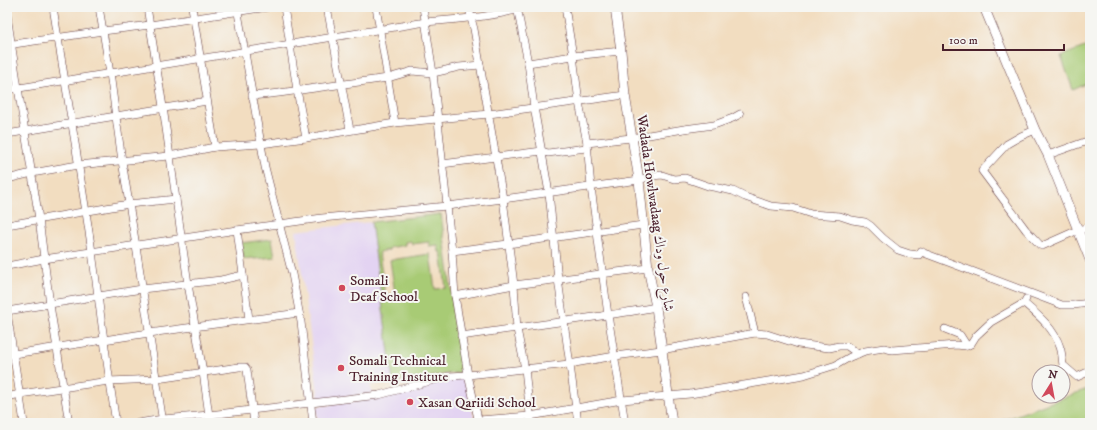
<svg xmlns="http://www.w3.org/2000/svg" width="1097" height="430" viewBox="0 0 1097 430" font-family="'IM FELL DW Pica',Amiri,serif">
<style>
.built{fill:#e3d3f2}
.green{fill:#a8cb75;stroke:#797550;fill-rule:evenodd}
.lines{fill:none;stroke-linecap:round;stroke-linejoin:round}
.minor-casing{stroke:#633c41;stroke-width:8}
.tertiary-casing{stroke:#633c41;stroke-width:10}
.minor{stroke:#fff;stroke-width:7}
.tertiary{stroke:#fff;stroke-width:9}
.poi-dot{fill:#d1495b;stroke:#f6f6f2;stroke-width:1.5}
.labels{text-anchor:middle;stroke-width:4;stroke-linejoin:round;paint-order:stroke}
.street-label{font-size:14px;fill:#4a1f2b;stroke:#f6f6f2}
.poi-label{font-size:14px;fill:#4a1f2b;stroke:#f6f6f2;text-anchor:start}
</style>
<rect width="100%" height="100%" fill="#f6f6f2"/>
<filter id="ink" filterUnits="userSpaceOnUse"><feTurbulence type="fractalNoise" baseFrequency=".025" numOctaves="2"/><feDisplacementMap in="SourceGraphic" scale="8" xChannelSelector="R" yChannelSelector="G"/><feConvolveMatrix kernelMatrix="1 2 1 2 8 2 1 2 1" color-interpolation-filters="sRGB"/></filter>
<filter id="wash" filterUnits="userSpaceOnUse"><feTurbulence type="fractalNoise" baseFrequency=".012" numOctaves="4" result="noise"/><feDisplacementMap in="SourceGraphic" scale="16" xChannelSelector="R" yChannelSelector="G"/><feGaussianBlur stdDeviation="0.9" result="paint"/><feColorMatrix in="noise" values="0 0 0 0 0 0 0 0 0 0 0 0 0 0 0 0 0 1.4 0 .05"/><feComposite in="paint" operator="in"/></filter>
<g filter="url(#wash)">
<rect width="100%" height="100%" fill="#f2ddc0"/>
<g class="built">
<path d="M371,222l22,160 -23,3 2,9 -53,6 -23,-169z"/>
<path d="M465,378l10,45h-157l-2,-16 67,-10 67,-18z"/>
</g>
<g class="green">
<path d="M1090,45v37l-17,8 -12,-34z"/>
<path d="M441,214l21,158 -69,10 -22,-160zM411,241l1,3 17,-2v4l9,-1 1,7h2l5,36 -11,1 -5,-35 -40,6 5,34 -10,2 -6,-44 10,-2v-2l16,-3v-3z"/>
<path d="M272,239l3,18 -21,2 -1,-1 -9,1 -3,-16z"/>
<path d="M1090,388v35h-95z"/>
</g>
</g>
<g filter="url(#ink)">
<g class="lines">
<defs>
<g id="minor">
<path d="M53,7c13,82 27,163 39,245 8,57 15,114 24,171"/>
<path d="M99,7l11,66 12,88 14,85 27,177"/>
<path d="M147,7l16,100 25,177 15,88 7,51"/>
<path d="M192,7l23,140"/>
<path d="M237,7l28,160 27,107 9,48 12,101"/>
<path d="M284,7l13,83 9,48"/>
<path d="M327,7l23,123"/>
<path d="M376,7l19,116"/>
<path d="M423,7l10,66 14,133 5,45 3,45 13,79 11,48"/>
<path d="M469,7l2,11 3,11 29,170 11,86 3,44 8,40 6,54"/>
<path d="M517,7l11,56 6,44 15,86 9,86 20,144"/>
<path d="M565,7l8,49 6,46 8,41 4,44 17,128 17,108"/>
<path d="M7,15l11,73 21,131 11,86 19,118"/>
<path d="M7,45l96,-14 47,-6 118,-18"/>
<path d="M528,63l45,-7 48,-5"/>
<path d="M7,90l419,-68c34,-3 68,-5 101,-15"/>
<path d="M252,96l27,-3 109,-15 24,-7 21,2 26,-6 21,-2"/>
<path d="M1035,130l-14,6 -14,8 -25,27 44,59 14,15 2,1 36,-16 12,-3"/>
<path d="M7,134l200,-33"/>
<path d="M1048,155l42,-15"/>
<path d="M442,164l100,-13 6,2 38,-5 1,-5 44,-5 53,-9 30,-4 19,-7 7,-4"/>
<path d="M7,179l25,-6 46,-8 91,-9 46,-9 46,-3 45,-6 89,-15 94,-9 136,-19"/>
<path d="M7,225l122,-21 47,-5"/>
<path d="M237,230l12,89"/>
<path d="M452,251l56,-7 135,-19"/>
<path d="M7,266l37,-7 193,-29 85,-12 125,-12 56,-7 136,-19 13,-4 10,-1 12,4 11,-1 23,8 25,5 12,6 26,9 22,2 18,6 29,2 12,4 13,2 6,4 12,12 15,12 12,4 9,1 2,-4 3,2 130,49 8,3h11l17,-2"/>
<path d="M455,296l59,-11 134,-17"/>
<path d="M746,297l9,36"/>
<path d="M1026,299l-2,4c14,12 30,25 36,44 2,5 2,12 3,18l14,12 13,-6"/>
<path d="M7,311l135,-22 79,-9 22,-5"/>
<path d="M7,312l17,111"/>
<path d="M945,329l15,6 7,11"/>
<path d="M461,336c47,-7 93,-13 140,-20 18,-3 36,-5 55,-9"/>
<path d="M7,355l142,-22 150,-20"/>
<path d="M7,397l13,-3 89,-13 48,-2 82,-12h6l2,3 7,53"/>
<path d="M479,420l51,-4 92,-16 68,-6 114,-19 32,-10 14,-8 15,-6 19,-3 8,2 64,-5 10,1 5,-2 5,-8 15,-14 33,-19"/>
<path d="M138,423l25,-4 46,-4 170,-20 70,-19 19,-1 101,-11 46,-8 46,-6 94,-17 12,1 31,10 31,4 10,-2h8l11,8"/>
</g>
<g id="tertiary">
<path d="M615,7l6,44 4,44 14,85 9,88 8,39 16,116"/>
<path d="M984,7l51,123 13,25 42,105"/>
</g>
</defs>
<use href="#minor" class="minor-casing"/>
<use href="#tertiary" class="tertiary-casing"/>
<use href="#minor" class="minor"/>
<use href="#tertiary" class="tertiary"/>
</g>
</g>
<g class="poi-dot">
<circle cx="342" cy="288" r="4"/>
<circle cx="341" cy="368" r="4"/>
<circle cx="410" cy="402" r="4"/>
</g>
<g class="labels">
<g class="street-label">
<text transform="translate(656 213) rotate(82)" y="5">Wadada Howlwadaag شارع حول وداك</text>
</g>
<g class="poi-label">
<text x="350" y="285">Somali<tspan x="350" dy="16">Deaf School</tspan></text>
<text x="349" y="365">Somali Technical<tspan x="349" dy="16">Training Institute</tspan></text>
<text x="418" y="407">Xasan Qariidi School</text>
</g>
</g>
<rect width="1097" height="430" fill="none" stroke="#f6f6f2" stroke-width="24"/>
<g transform="translate(1051 384) rotate(11)"><circle r="19" fill="#f6f6f2" stroke="#b1a0a2"/>
<path d="M0-3L7 15L0 10L-7 15Z" fill="#d1495b"/>
<text y="-6" font-size="11" font-weight="bold" text-anchor="middle" fill="#4a1f2b">N</text>
</g>
<path d="M943 44v6h121v-6" fill="none" stroke="#4a1f2b" stroke-width="2"/>
<text x="949" y="44" font-size="12" fill="#4a1f2b" stroke="#f6f6f2" stroke-width="3" paint-order="stroke">100 m</text>
</svg>
